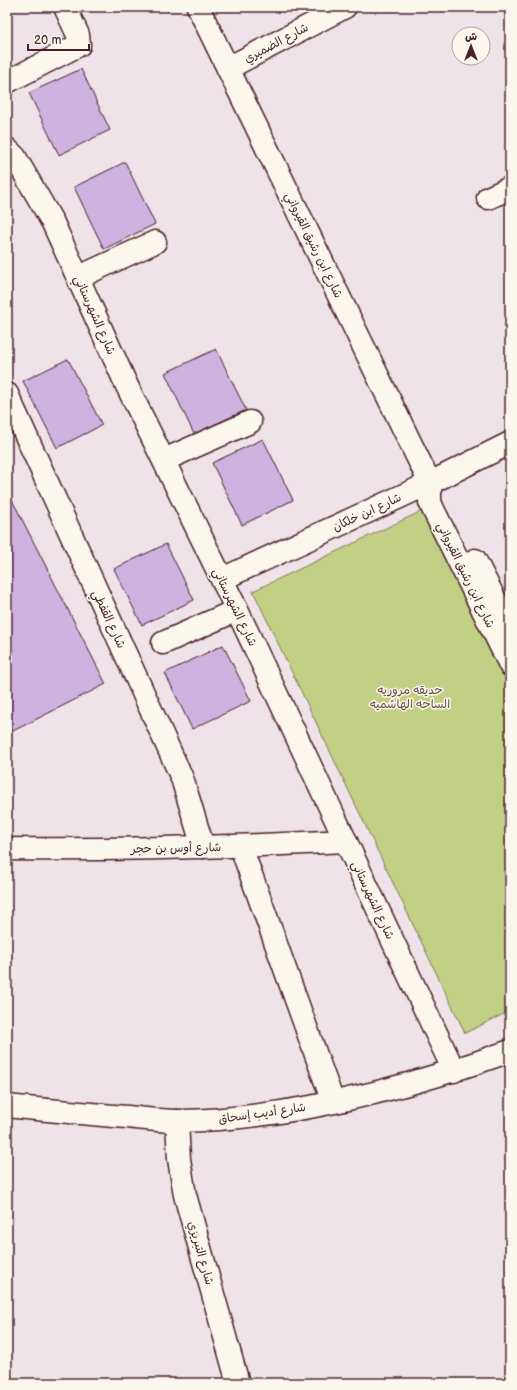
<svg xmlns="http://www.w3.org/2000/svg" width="517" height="1390" viewBox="0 0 517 1390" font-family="'Balsamiq Sans','Playpen Sans Arabic',sans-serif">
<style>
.green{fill:#c2d085;stroke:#867858}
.building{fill:#ceb3e1;stroke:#4a1f2b}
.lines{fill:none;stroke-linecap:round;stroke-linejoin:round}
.minor-casing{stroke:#4a1f2b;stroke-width:25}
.major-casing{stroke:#4a1f2b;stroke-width:25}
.minor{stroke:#fbf7ec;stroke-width:22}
.major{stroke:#fbf7ec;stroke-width:22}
.labels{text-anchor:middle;stroke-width:3;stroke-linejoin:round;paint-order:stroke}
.street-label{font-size:12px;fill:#4a1f2b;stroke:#fbf7ec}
.park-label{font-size:12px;fill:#684b42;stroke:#fbf7ec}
</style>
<rect width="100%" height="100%" fill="#eee3e9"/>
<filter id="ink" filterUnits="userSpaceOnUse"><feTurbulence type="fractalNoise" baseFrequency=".025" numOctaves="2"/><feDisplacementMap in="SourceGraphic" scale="8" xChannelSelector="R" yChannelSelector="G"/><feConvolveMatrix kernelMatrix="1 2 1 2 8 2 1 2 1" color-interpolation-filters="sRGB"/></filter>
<g filter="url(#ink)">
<path class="green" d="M426,509l84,176v326l-45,22 -212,-442z"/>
<g class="building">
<path d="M81,69l29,61 -51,25 -30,-62z"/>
<path d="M125,162l30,62 -51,25 -30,-62z"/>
<path d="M216,349l30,61 -52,24 -29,-61z"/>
<path d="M68,359l34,66 -45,23 -34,-67z"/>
<path d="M263,439l30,61 -51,25 -30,-62z"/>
<path d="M7,490l99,194 -99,50z"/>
<path d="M166,544l28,56 -52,25 -28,-56z"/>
<path d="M223,645l28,56 -59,28 -27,-56z"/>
</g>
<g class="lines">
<defs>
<g id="minor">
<path d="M198,7l232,476"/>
<path d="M228,68l117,-61"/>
<path d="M7,82l72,-37 -1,-10 -13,-28"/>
<path d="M7,149l8,8 38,66 74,163 110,224 217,461"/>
<path d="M488,198l22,-10"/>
<path d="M79,277l76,-35"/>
<path d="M7,394l175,384 21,69"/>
<path d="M164,460l86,-38"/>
<path d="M222,579l208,-96 80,-40"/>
<path d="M163,643l74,-33"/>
<path d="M241,847l92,255"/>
<path d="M7,849c113,1 226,-2 339,-8"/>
<path d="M7,1106c40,4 80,8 121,11 17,2 34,4 51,4 113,-2 226,-32 331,-70"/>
<path d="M177,1121l2,38 6,36 53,188"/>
</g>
<g id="major">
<path d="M430,483v19l3,7 77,156"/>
<path d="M475,560l35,69"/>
</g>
</defs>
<use href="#minor" class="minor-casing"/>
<use href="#major" class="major-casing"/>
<use href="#minor" class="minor"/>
<use href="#major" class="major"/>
</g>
</g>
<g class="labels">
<g class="street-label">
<text transform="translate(276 43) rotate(-28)" y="4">شارع الضميري</text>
<text transform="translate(314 245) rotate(64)" y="4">شارع ابن رشيق القيرواني</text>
<text transform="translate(95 315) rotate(66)" y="4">شارع الشهرستاني</text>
<text transform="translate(367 512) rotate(-25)" y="4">شارع ابن خلكان</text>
<text transform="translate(466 575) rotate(64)" y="4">شارع ابن رشيق القيرواني</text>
<text transform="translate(235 607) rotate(64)" y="4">شارع الشهرستاني</text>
<text transform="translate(109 619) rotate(65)" y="4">شارع القفطي</text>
<text transform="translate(176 848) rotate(-1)" y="4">شارع أوس بن حجر</text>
<text transform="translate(373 900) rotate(65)" y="4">شارع الشهرستاني</text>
<text transform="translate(262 1113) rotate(-8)" y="4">شارع أديب إسحاق</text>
<text transform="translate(201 1253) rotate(74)" y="4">شارع التبريزي</text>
</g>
<g class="park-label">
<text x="410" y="694">حديقه مروريه<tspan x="410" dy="14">الساحه الهاشميه</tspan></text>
</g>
</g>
<rect width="517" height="1390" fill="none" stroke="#fbf7ec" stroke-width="24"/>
<rect x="12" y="12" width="493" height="1366" fill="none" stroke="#4a1f2b" stroke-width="1.5" filter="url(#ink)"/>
<g transform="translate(471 46)"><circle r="19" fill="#fbf7ec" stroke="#b4a19f"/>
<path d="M0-3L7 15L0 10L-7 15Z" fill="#4a1f2b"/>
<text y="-6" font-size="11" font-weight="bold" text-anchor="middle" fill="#4a1f2b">ش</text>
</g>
<path d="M28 44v6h61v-6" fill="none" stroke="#4a1f2b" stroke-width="2"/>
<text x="34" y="44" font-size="12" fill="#4a1f2b" stroke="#fbf7ec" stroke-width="3" paint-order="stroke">20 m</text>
</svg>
